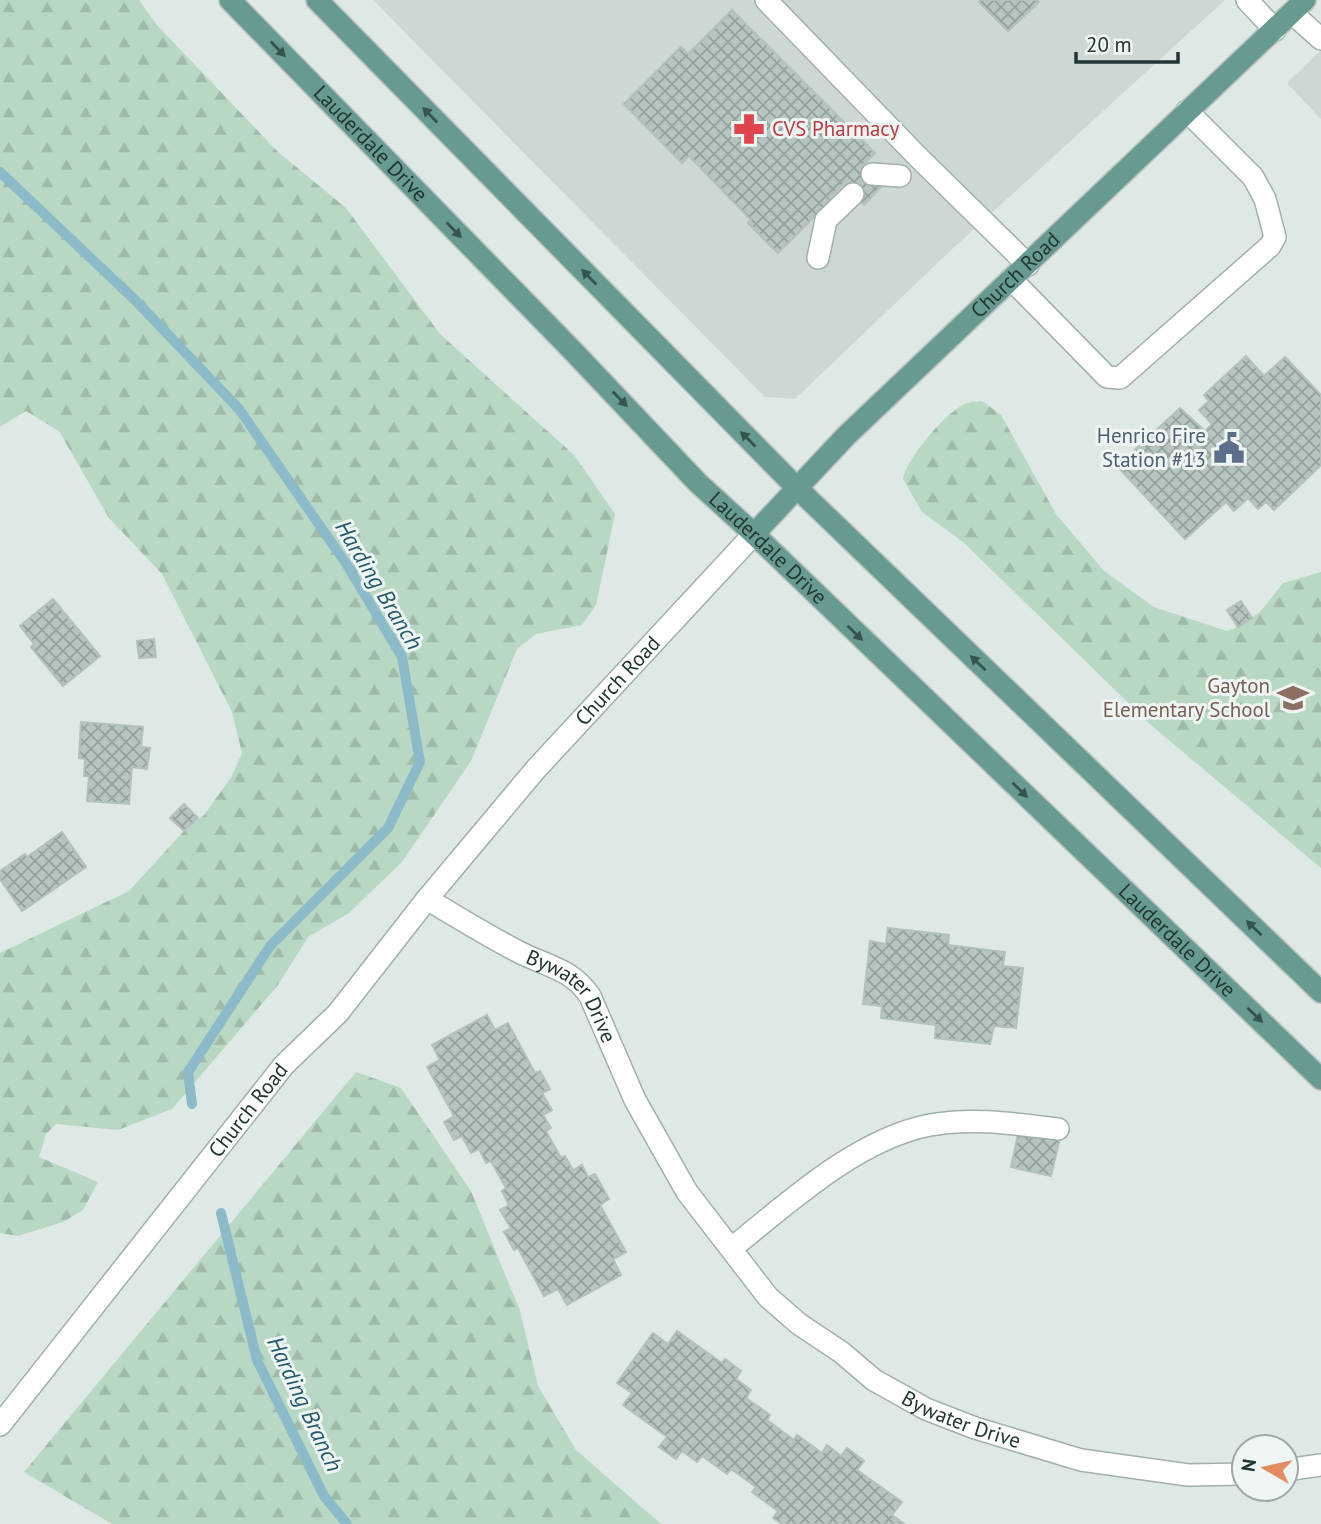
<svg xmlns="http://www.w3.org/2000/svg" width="1321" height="1524" viewBox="0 0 1321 1524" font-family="'PT Sans',sans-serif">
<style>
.built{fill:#cdd8d4}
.forest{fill:url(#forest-firs)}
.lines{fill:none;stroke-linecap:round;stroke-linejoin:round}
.stream{stroke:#8bbac9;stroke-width:10}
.building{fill:url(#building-cross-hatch);stroke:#b2c1bc;stroke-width:2}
.minor-casing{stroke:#a2afac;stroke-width:24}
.major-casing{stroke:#bcc3c2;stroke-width:24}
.minor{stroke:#fff;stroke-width:21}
.major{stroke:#679a91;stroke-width:21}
.oneway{fill:#36544e}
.labels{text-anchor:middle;stroke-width:6;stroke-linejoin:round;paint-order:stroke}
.health-label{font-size:21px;fill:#be3a42;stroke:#eef5f2;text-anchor:start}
.street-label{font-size:21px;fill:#213632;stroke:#eef5f2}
.service-label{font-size:21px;fill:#4e5e75;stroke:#eef5f2;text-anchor:end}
.education-label{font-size:21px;fill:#785e54;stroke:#eef5f2;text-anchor:end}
.water-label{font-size:23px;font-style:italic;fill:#22596b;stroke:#eef5f2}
</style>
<defs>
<pattern id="forest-firs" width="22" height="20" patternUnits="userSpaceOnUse" patternTransform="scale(1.75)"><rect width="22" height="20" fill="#b9d8c4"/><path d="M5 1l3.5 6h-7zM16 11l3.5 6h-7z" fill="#9fbaa9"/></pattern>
<pattern id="building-cross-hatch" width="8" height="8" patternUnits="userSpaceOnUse" patternTransform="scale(1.75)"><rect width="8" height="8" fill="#b7c5c1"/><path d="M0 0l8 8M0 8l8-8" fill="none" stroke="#94a19d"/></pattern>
</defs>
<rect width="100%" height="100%" fill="#dee8e5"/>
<g class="built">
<path d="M373,0h852l-276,252 -154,147 -30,-2z"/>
<path d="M1321,50v69l-34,-36z"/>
</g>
<g class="forest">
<path d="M0,0h139l18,25 120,126 69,57 94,126 134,121 41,59 -19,91 -14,20 -46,9 -19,15 -46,112 -69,101 -53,51 -41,24 -30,48 -106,124 -54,21 -62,-6 -10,10 -7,23 59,25 -15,28 -20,12 -45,14 -18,-3v-280l129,-62 55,-60 20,-16 28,-39 10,-23 -10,-41 -70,-138 -53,-56 -50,-87 -33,-20 -26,16z"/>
<path d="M982,401l19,14 55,99 48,57 50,36 73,24 11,-4 22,-15 23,-29 38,-11v296l-169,-142 -189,-184 -41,-30 -19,-33c4,-21 45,-71 67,-77 4,-1 8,0 12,-1z"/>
<path d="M356,1072l45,16 70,103 49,120 18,75 38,64 85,74h-549l-88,-52z"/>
</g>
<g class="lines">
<g class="stream">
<path d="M0,172l135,128 104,109 108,156 55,92 18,105 -32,66 -118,118 -82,126 4,32"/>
<path d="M221,1213l36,147 67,136 23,28"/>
</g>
</g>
<g class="building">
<path d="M981,0h56l2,2 -31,29 -29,-29z"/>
<path d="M732,10l143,143 -12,12 20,20 -19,20 -21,-21 -14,14 2,2 -53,53 -30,-30 3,-3 -62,-64 -7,7 -58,-59 57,-57 7,7z"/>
<path d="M1246,356l18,20 21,-19 36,38v70l-47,45 -8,-8 -8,7 -10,-11 -14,13 -8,-9 -41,37 -68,-73 63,-58 25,23 7,-7 -13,-14 10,-9 -5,-6z"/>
<path d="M53,599l47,57 -37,30 -32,-39 3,-3 -14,-18z"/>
<path d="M1241,601l11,17 -14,9 -11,-17z"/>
<path d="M154,639l2,18 -17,1 -2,-17z"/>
<path d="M81,722l62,5 -2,20 9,1 -3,21 -15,-2 -3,37 -42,-3 2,-25h-5l1,-17 -6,-1z"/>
<path d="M184,804l14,14 -14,13 -14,-13z"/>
<path d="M62,832l24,35 -64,44 -22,-32v-8l25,-17 2,3z"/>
<path d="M888,928l61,7 -1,10 57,7 -2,14 20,2 -7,60 -22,-2 -4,18 -55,-6 1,-13 -55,-7 1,-12 -19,-2 7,-63 16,3z"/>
<path d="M487,1015l8,15 13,-7 27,50 5,-2 10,18 -8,4 10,17 -9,5 8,13 -5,3 15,27 4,-2 8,14 9,-5 6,12 7,-3 14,25 -9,6 26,47 -13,7 8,16 -54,30 -9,-16 -14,7 -26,-48 -4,2 -10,-18 7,-4 -11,-18 9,-5 -7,-14 4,-3 -15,-27 -5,2 -7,-14 -8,4 -9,-17 -8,4 -10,-18 10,-6 -27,-49 13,-7 -8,-15z"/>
<path d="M1019,1129l41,9 -9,38 -40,-9z"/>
<path d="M677,1331l45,32 3,-4 16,12 -5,8 15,11 -5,8 24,17 -3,5 27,20 3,-5 25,18 5,-8 14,11 6,-8 17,13 -7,9 45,32 -10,13 12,9h-122l-9,-6 5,-7 -26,-19 4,-5 -25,-18 -4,5 -25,-18 -5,6 -15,-11 -6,8 -17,-12 8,-10 -44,-32 9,-12 -15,-10 36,-50 15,11z"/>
</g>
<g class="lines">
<defs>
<g id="minor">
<path d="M766,0l152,157 110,108"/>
<path d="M1247,0l28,30"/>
<path d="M1292,13l29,26"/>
<path d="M872,174l28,2"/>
<path d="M818,258l8,-38 27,-26"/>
<path d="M1011,279l96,98 13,1 150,-132 5,-9 -10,-38 -12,-22 -66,-66"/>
<path id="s1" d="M427,899c30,18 59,36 90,52 28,15 54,17 73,45l45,104 52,92 81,105 31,27 42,28 33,28 52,29 49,19 106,32 107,15 56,-1"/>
<path d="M732,1248c56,-45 125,-109 198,-123 42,-8 86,-1 128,4"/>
<path id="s2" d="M0,1425l284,-360 54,-52 89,-114 109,-130 218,-235"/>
<path d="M1286,1470l35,-5"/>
</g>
<g id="major">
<path id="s3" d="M230,0l342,350 126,133 56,51 567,545"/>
<path d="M317,0l480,488 524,504"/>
<path id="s4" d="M754,534l92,-98 459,-436"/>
</g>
</defs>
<use href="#minor" class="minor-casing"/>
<use href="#major" class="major-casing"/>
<use href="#minor" class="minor"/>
<use href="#major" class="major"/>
</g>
<defs><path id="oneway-solid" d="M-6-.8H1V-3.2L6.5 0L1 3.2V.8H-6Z" transform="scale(1.75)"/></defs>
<g class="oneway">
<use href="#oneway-solid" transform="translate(278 49) rotate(46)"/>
<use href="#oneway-solid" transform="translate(430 115) rotate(-134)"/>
<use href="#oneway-solid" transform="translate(454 230) rotate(46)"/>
<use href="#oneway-solid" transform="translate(589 277) rotate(-134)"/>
<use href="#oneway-solid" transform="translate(620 399) rotate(46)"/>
<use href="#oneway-solid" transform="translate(748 439) rotate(-135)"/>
<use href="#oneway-solid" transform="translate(855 633) rotate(44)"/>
<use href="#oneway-solid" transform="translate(978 663) rotate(-136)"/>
<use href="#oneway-solid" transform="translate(1020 790) rotate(44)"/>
<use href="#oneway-solid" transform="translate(1254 928) rotate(-136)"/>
<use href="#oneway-solid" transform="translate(1255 1015) rotate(44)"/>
</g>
<defs>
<symbol id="pharmacy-bare" viewBox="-9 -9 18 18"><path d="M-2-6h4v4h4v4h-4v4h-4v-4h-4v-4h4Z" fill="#e0444e" stroke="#eef5f2" stroke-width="2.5" paint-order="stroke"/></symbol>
<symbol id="civic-bare" viewBox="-9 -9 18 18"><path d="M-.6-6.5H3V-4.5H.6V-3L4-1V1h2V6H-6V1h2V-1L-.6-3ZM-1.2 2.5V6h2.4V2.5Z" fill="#5c6f8a" stroke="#eef5f2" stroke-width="2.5" paint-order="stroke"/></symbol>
<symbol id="school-bare" viewBox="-9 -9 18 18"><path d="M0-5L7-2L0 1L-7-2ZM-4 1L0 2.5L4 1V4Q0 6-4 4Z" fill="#8d6e63" stroke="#eef5f2" stroke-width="2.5" paint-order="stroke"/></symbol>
</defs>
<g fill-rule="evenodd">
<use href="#pharmacy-bare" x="727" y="107" width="44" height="44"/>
<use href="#civic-bare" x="1207" y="426" width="44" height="44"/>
<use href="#school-bare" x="1271" y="676" width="44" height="44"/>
</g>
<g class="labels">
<g class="health-label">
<text x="772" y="136">CVS Pharmacy</text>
</g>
<g class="street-label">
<text dy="7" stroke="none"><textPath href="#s3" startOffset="201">Lauderdale Drive</textPath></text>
<text dy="7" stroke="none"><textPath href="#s4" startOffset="368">Church Road</textPath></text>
<text dy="7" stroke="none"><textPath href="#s3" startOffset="768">Lauderdale Drive</textPath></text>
<text dy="7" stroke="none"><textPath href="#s2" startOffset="968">Church Road</textPath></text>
<text dy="7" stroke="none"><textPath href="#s3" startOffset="1335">Lauderdale Drive</textPath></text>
<text dy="7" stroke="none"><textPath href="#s1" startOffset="178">Bywater Drive</textPath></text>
<text dy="7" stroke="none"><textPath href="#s2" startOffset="401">Church Road</textPath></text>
<text dy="7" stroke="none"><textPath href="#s1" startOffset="774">Bywater Drive</textPath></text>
</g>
<g class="service-label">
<text x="1206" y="443">Henrico Fire<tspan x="1206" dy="24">Station #13</tspan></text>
</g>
<g class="education-label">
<text x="1270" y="693">Gayton<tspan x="1270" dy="24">Elementary School</tspan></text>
</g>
<g class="water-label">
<text transform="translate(379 585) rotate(59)" y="8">Harding Branch</text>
<text transform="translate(305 1404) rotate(65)" y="8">Harding Branch</text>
</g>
</g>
<g transform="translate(1265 1468) rotate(279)"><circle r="33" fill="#eef5f2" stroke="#9ca9a5" stroke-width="2"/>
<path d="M0-5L12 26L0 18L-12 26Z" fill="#e48c61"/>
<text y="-10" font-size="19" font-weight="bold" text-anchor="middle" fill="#213632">N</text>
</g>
<path d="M1076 52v10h102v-10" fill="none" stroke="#213632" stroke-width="3.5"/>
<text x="1086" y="52" font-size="21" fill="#213632" stroke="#eef5f2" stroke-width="5" paint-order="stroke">20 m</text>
</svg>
